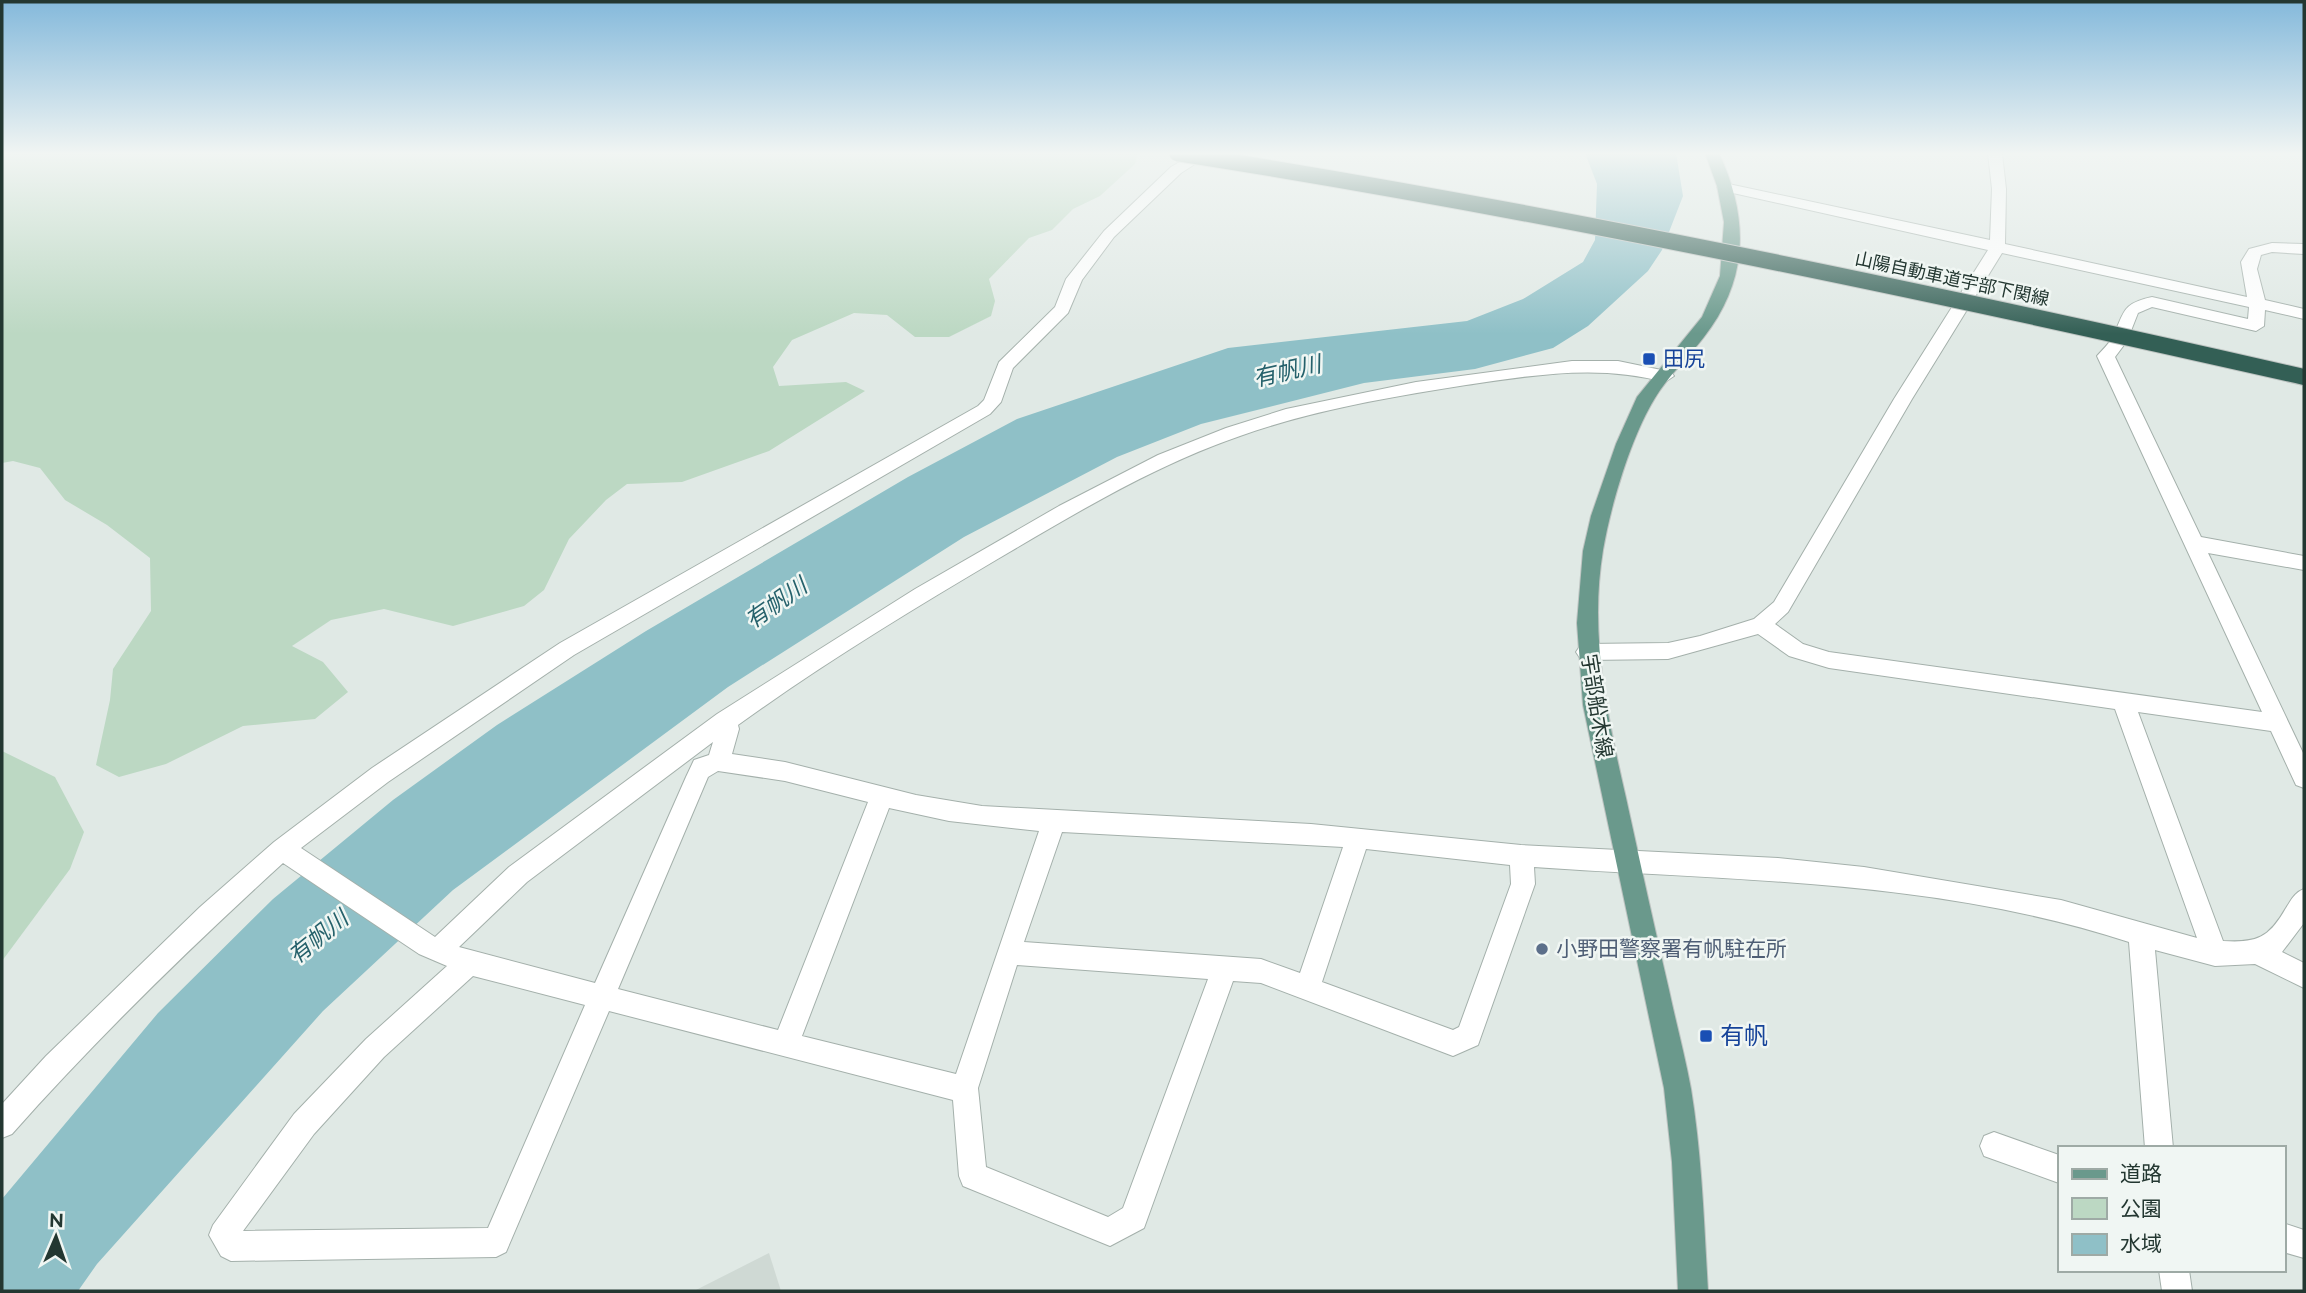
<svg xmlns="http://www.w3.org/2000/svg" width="2306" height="1293" viewBox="0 0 2306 1293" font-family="Raleway,'Noto Sans JP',sans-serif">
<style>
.built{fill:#cfd9d4}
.green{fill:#bcd8c3}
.water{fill:#8fc0c7}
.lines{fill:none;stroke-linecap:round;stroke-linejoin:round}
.minor-casing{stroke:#a4b0ab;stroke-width:2}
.major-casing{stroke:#bdc3c1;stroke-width:2}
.minor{fill:#fff;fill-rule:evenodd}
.major{fill:#6a998c;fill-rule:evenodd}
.highway-bridge-casing{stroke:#bdc3c1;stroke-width:18;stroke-linecap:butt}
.highway-bridge{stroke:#335f55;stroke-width:16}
.transit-dot{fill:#1a4fb4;stroke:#f0f6f3;stroke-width:2.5}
.service-dot{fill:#5c6f8a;stroke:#f0f6f3;stroke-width:2.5}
.labels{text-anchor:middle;stroke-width:5;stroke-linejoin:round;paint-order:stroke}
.far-street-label{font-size:18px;fill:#233731;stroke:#f0f6f3}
.transit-label{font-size:21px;fill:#164399;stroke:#f0f6f3;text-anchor:start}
.street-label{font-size:21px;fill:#233731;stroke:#f0f6f3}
.service-label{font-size:21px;fill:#4e5e75;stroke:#f0f6f3;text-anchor:start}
.water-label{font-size:23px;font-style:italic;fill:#25616b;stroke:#f0f6f3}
.near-transit-label{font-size:24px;fill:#164399;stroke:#f0f6f3;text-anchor:start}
</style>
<rect width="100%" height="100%" fill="#e0e9e5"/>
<path class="built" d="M769,1253l12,38h-87z"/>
<g class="green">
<path d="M2,153h1136l-3,11 -35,32 -27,13 -21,21 -23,8 -40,41 6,22 -4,15 -42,21h-34l-28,-22 -33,-2 -62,27 -19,27 6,19 67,-4 19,9 -96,60 -87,31 -55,2 -21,16 -37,39 -25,51 -20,16 -71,20 -69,-17 -53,11 -39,26 31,16 25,30 -33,27 -72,7 -77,38 -47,13 -23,-12 14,-65 3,-31 38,-58 -1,-53 -43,-33 -42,-25 -25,-32 -27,-7 -11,2z"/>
<path d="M2,751l53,26 29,55 -14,37 -68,92z"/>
</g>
<path class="water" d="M1585,153h91l7,43 -21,54 -14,21 -60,55 -35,22 -78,21 -111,14 -163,41 -84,33 -153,80 -236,150 -275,203 -130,121 -226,253 -19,27h-76v-92l156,-186 115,-114 120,-99 104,-75 149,-94 262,-154 109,-58 211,-71 239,-27 56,-22 60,-37 12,-22 2,-56z"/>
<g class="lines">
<defs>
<g id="minor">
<path d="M1195,153h17l-31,20 -67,64 -32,43 -14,33 -55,55 -12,34 -11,12 -416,241 -186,127 -87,66 134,89 74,-70 208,-153 198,-125 144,-83 99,-51 68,-27 60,-19 130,-27 156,-21h46l53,11 3,4 -9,6c-67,-18 -131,-7 -199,3 -76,12 -153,25 -226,51 -87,30 -166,78 -244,124 -88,52 -175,105 -258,165l1,4 -7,25 53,8 131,33 66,11 329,18 210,21 257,13 86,9 197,33 136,38 -82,-229 -286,-41 -40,-12 -31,-22 -90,25 -81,1 -7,-2 -4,-6 4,-6 7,-2 81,-1 32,-7 54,-17 20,-17 120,-203 94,-149 -264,-59 -7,-4 2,-3 5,-1 266,57 2,-51 -4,-36h14l4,36 -1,55 242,53 -6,-35 8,-13 23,-6 32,1v10l-32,-2 -11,3 -4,14 8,31 39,9v10l-39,-9 -1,16 -8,5 -104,-24 -14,6 -11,28 -12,16 86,180 103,19v14l-96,-17 96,202v33l-8,-3 -25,-54 -133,-19 85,229c34,2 46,-3 63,-33 6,-9 8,-15 18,-19v34l-22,29 22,11v25l-49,-24 -40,2 -60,-16 18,198h-28l-16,-206c-192,-63 -396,-61 -595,-75l1,17 -57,161 -25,11 -192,-73 -28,-2 -89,247 -34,18 -147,-60 -4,-10 -6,-76 -344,-89 -103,241 -10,5 -265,4 -10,-5 -12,-21 4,-10 81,-111 72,-75 81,-73 -28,-12 -136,-91c-94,86 -186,175 -271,271l-10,4v-34l44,-48 154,-149 74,-65 98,-74 188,-125 418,-237 6,-6 15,-38 56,-55 11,-28 38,-48 67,-64zM2002,253l247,54 -1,12 -96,-22c-32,7 -27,16 -40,41 -4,7 -10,12 -15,18l165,356 -433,-60 -26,-8 -28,-20 13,-12 124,-213zM713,742l-4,13 -15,5 -8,17 -91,206 -136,-36 68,-65zM718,771l67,10 83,21 -90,228 -160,-41 90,-212zM889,808l60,13 90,10 -83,243 -154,-38zM1062,832l281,15 -43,126 -39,-14 -237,-17zM1366,849l144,16 1,19 -52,143 -6,3 -131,-48zM1017,965l191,14 -85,229 -15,9 -122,-50 -8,-79zM473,976l112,29 -97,223 -245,3 71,-97 70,-77z"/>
<path d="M1994,1132l65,23v28l-75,-27 -4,-10 4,-10z"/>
<path d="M2283,1223l21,7v28l-21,-6z"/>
<path d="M2159,1270h30l3,21h-30z"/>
</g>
<path id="major" d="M1705,153h14c30,65 30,126 -15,184 -16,21 -36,39 -49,61 -24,39 -44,106 -52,152 -14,84 4,166 23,248 14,64 28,128 43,192 7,33 16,66 22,99 11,67 13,135 17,202h-30l-6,-129 -8,-74 -81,-383 -6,-82 6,-72 8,-35 25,-72 21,-47 65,-80 18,-41 4,-54 -7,-36z"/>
</defs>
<use href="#minor" class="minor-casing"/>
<use href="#major" class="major-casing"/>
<use href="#minor" class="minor"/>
<use href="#major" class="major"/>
<defs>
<path id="highway-bridge" d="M1177,153c379,60 753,139 1127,224"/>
</defs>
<use href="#highway-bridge" class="highway-bridge-casing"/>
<use href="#highway-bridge" class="highway-bridge"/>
</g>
<linearGradient id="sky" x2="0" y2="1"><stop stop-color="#84b9db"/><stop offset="0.46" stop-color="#f1f5f3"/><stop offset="1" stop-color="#f1f5f3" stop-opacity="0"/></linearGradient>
<rect width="2306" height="334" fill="url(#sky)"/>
<g class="transit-dot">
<rect x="1642" y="352" width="14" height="14" rx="3.5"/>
<rect x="1699" y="1029" width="14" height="14" rx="3.5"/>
</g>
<circle class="service-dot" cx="1542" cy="949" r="7"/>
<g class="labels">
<g class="far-street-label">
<text transform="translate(1952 279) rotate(12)" y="6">山陽自動車道宇部下関線</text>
</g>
<g class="transit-label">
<text x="1663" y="366">田尻</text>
</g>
<g class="street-label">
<text transform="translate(1597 706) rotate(81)" y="7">宇部船木線</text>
</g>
<g class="service-label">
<text x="1556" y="956">小野田警察署有帆駐在所</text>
</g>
<g class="water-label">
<text transform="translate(1287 371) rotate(-13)" y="8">有帆川</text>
<text transform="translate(776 603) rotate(-35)" y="8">有帆川</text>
<text transform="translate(318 937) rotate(-39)" y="8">有帆川</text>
</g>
<g class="near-transit-label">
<text x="1720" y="1044">有帆</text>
</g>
</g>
<rect width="2306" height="1293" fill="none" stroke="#233731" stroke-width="7"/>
<rect x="2058" y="1146" width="228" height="126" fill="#f0f6f3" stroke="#9eaaa5" stroke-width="2"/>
<rect x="2072" y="1169" width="35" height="10" fill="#6a998c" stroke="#9eaaa5" stroke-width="2"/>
<text x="2120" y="1181" font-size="21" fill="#233731">道路</text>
<rect x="2072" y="1198" width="35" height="21" fill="#bcd8c3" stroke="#9eaaa5" stroke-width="2"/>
<text x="2120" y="1216" font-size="21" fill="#233731">公園</text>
<rect x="2072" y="1234" width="35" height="21" fill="#8fc0c7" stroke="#9eaaa5" stroke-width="2"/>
<text x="2120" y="1251" font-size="21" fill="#233731">水域</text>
<g transform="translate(56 1237) rotate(2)" stroke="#f0f6f3" stroke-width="5" paint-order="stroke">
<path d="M0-5L12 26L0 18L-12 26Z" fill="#233731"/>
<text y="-10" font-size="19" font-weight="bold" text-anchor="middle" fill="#233731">N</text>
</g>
</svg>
